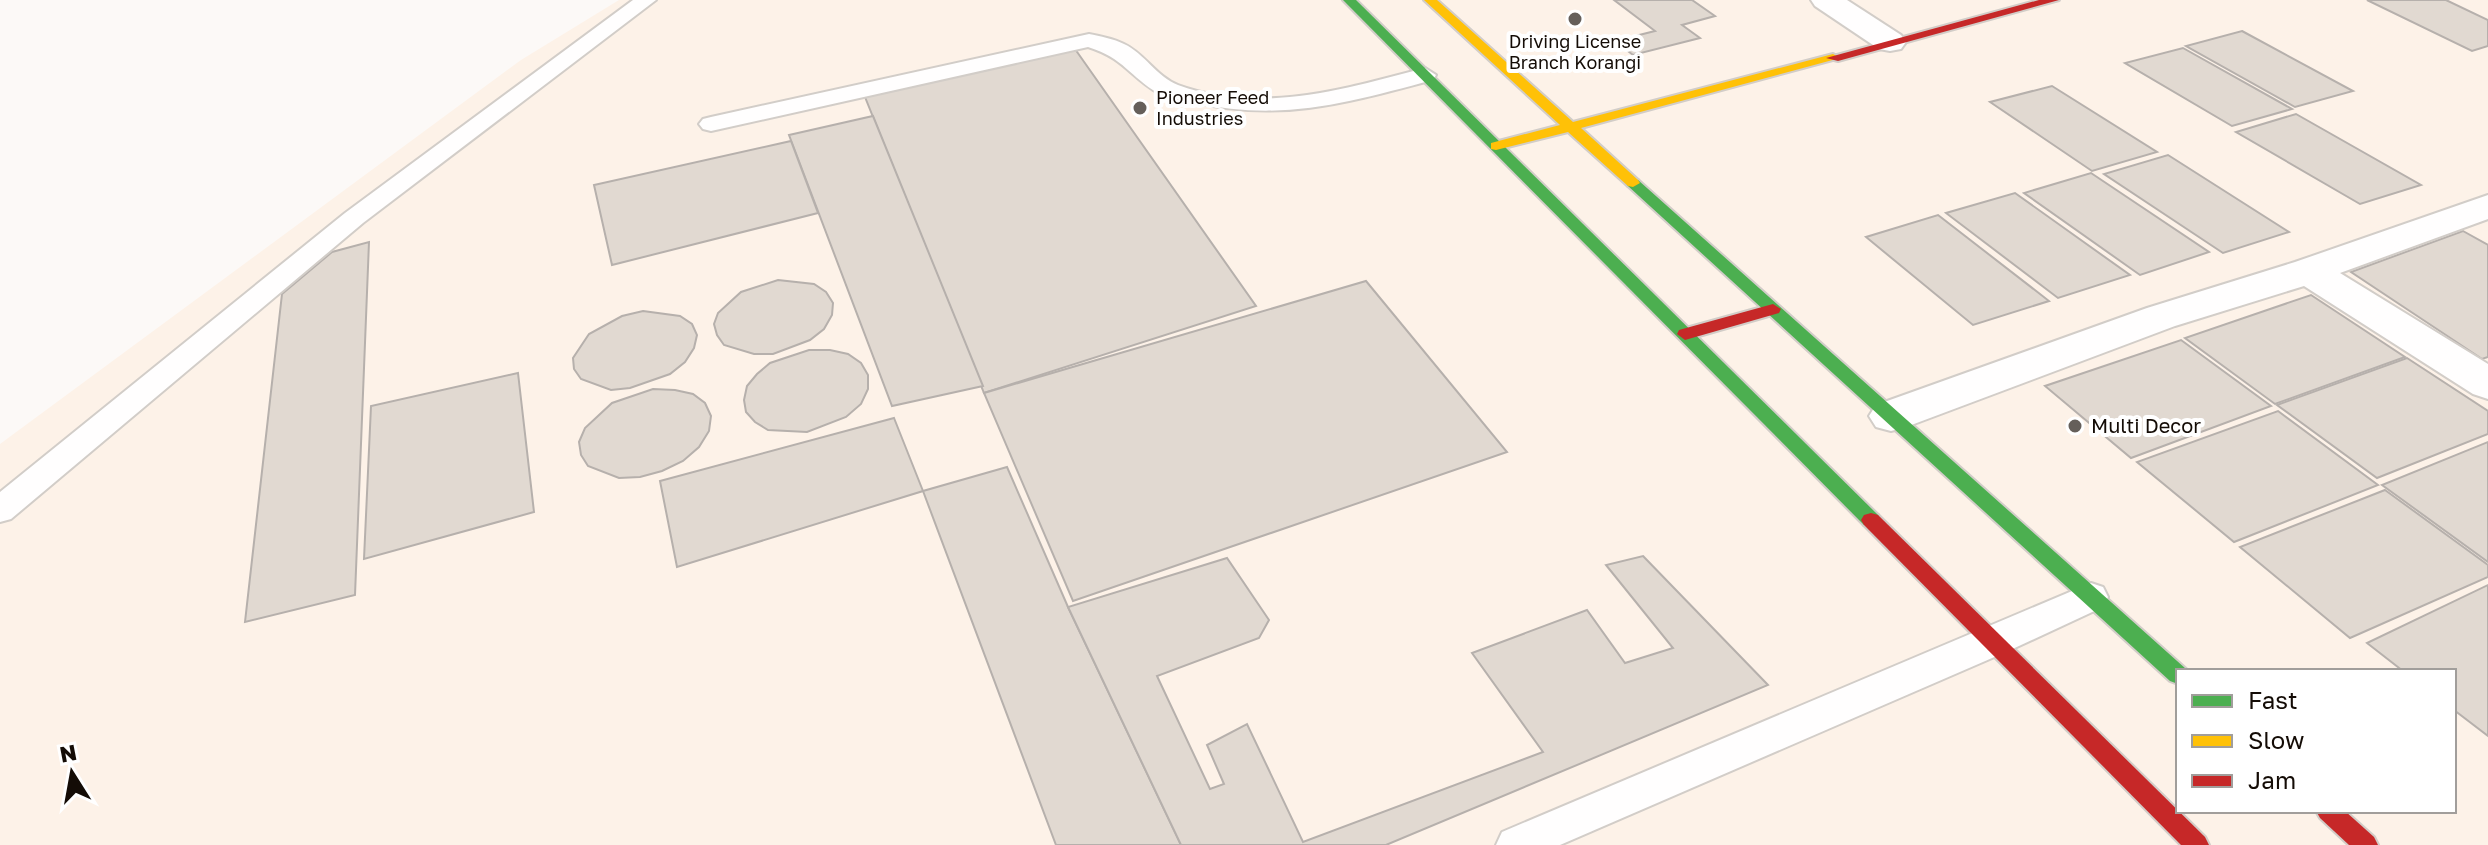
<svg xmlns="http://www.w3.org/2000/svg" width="2488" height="845" viewBox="0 0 2488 845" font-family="'Golos Text',sans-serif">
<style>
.built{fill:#fdf2e8;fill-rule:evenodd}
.building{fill:#e1d9d1;stroke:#b6b0ac;stroke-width:2}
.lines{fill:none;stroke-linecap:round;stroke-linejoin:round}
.lane-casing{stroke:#d2cdc8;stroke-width:4}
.street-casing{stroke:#d2cdc8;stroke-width:4}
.fast-casing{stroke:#d2cdc8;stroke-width:4}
.slow-casing{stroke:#d2cdc8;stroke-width:4}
.jam-casing{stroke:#d2cdc8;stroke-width:4}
.lane{fill:#fffefe;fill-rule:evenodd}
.street{fill:#fffefe;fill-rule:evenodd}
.fast{fill:#4caf50;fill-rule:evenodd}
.slow{fill:#ffc107;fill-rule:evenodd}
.jam{fill:#c62828;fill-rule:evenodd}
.poi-dot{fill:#655f5a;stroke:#fff;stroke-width:3}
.labels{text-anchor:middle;stroke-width:8;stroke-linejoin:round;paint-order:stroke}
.far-poi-label{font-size:18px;fill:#140c06;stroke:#fff}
.poi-label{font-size:20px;fill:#140c06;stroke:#fff;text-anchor:start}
</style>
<rect width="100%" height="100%" fill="#fcf9f7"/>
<path class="built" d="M619,0h1869v845h-2488v-401l521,-384zM2178,671h276v140h-276z"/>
<g class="building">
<path d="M1614,0h78l23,16 -33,9 18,13 -67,17 -18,-14 40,-10z"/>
<path d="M2367,0h79l42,20v26l-16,5z"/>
<path d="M2242,31l111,60 -58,16 -109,-61z"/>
<path d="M2183,48l109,61 -60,17 -107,-63z"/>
<path d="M1075,49l181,257 -272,87 -119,-296z"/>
<path d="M2052,86l105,66 -65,19 -102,-69z"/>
<path d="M2296,114l125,71 -61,19 -124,-72z"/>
<path d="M873,116l110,270 -91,20 -103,-271z"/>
<path d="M791,141l27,72 -206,52 -18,-80z"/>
<path d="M2168,155l121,77 -66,21 -119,-79z"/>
<path d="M2091,173l118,79 -69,23 -116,-82z"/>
<path d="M2015,193l115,82 -72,23 -112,-85z"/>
<path d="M1938,215l111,86 -76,24 -107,-88z"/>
<path d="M2463,231l25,14v112l-6,2 -131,-87z"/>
<path d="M369,242l-14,353 -110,27 37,-328 50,-42z"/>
<path d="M778,280l36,4 12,8 7,11 -1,12 -8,14 -14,11 -37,14h-19l-30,-9 -7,-10 -3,-11 4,-11 23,-21z"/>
<path d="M1366,281l141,171 -434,149 -89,-208z"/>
<path d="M2311,295l94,62 -130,47 -90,-66z"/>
<path d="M643,311l37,5 12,8 5,11 -3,13 -9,14 -15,12 -40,14 -19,2 -30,-11 -7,-10 -1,-11 16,-24 33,-18z"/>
<path d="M2181,340l90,66 -140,52 -86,-72z"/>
<path d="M809,350h21l18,4 13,9 7,12v14l-7,15 -15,13 -39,15 -39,-2 -13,-8 -9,-10 -2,-12 3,-14 10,-12 13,-11z"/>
<path d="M2407,358l81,53v23l-111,44 -100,-73z"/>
<path d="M518,373l16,139 -170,47 7,-153z"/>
<path d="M653,389l22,1 18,4 12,9 6,13 -2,15 -10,16 -16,14 -21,10 -22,6 -21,1 -31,-12 -7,-11 -2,-13 6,-14 27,-25z"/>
<path d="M2278,411l100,74 -144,57 -97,-80z"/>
<path d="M894,418l29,73 -246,76 -17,-86z"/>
<path d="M2488,442v120l-106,-77z"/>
<path d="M1007,467l61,140 113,238h-125l-133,-354z"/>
<path d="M2385,490l103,75v12l-138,61 -110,-91z"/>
<path d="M1643,556l125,129 -382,160h-205l-113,-238 159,-49 42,62 -10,18 -102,38 53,113 14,-5 -17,-39 40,-21 56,118 240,-90 -71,-99 115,-43 38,53 48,-15 -67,-83z"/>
<path d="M2488,585v151l-34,-26v-39h-51l-36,-28z"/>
</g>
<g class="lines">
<defs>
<g id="lane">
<path d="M633,0h23l-293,223 -352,296 -11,3v-30l345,-279z"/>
<path d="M1089,34c11,2 25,5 35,10 20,9 33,33 54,41 83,30 166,4 247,-17l11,7 -3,5c-83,22 -153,43 -239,22 -11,-2 -26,-4 -36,-9 -28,-16 -34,-35 -70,-46l-377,84 -8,-2 -4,-5 4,-5 8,-2z"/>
<path d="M2091,583l12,4 5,10 -5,10 -97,45 -446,193h-64l6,-13z"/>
</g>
<g id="street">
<path d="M1811,0h36l54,35 5,7 -5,7 -11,2 -11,-2 -64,-43z"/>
<path d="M2488,195v24l-148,54 148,91v35l-15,-5 -169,-108 -129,40 -269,101 -15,4 -15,-4 -7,-11 7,-11 271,-97 148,-46z"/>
</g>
<g id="fast">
<path d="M1343,0h13l522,515 3,5 -3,5h-14z"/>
<path d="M1633,179l5,1 548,489 1,2h-9v13l-8,-3 -542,-495 -2,-3z"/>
</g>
<path id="slow" d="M1424,0h13l136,122 260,-68 7,4 -259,70 57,52 2,3 -7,4 -5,-1 -60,-54 -72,18 -5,-1v-6l69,-18z"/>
<g id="jam">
<path d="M2039,0h20l-221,61 -12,-3z"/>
<path d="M1773,304l8,5 -2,4 -94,27 -8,-6 2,-4z"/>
<path d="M1871,513l7,2 327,322 4,8h-28l-317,-320 -3,-5 3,-5z"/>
<path d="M2316,811h29l29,26 4,8h-29l-29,-27z"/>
</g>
</defs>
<use href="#lane" class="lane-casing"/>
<use href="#street" class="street-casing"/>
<use href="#fast" class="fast-casing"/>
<use href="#slow" class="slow-casing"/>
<use href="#jam" class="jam-casing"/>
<use href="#lane" class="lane"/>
<use href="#street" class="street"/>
<use href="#fast" class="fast"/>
<use href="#slow" class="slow"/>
<use href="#jam" class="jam"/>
</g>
<g class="poi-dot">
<circle cx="1575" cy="19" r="8"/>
<circle cx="1140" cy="108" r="8"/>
<circle cx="2075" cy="426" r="8"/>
</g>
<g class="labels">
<g class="far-poi-label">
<text x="1575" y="48">Driving License<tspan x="1575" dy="21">Branch Korangi</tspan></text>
<text x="1156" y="104" text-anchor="start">Pioneer Feed<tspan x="1156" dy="21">Industries</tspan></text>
</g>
<g class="poi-label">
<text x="2091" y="433">Multi Decor</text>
</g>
</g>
<rect x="2176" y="669" width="280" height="144" fill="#ffffff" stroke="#a19e9b" stroke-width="2"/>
<rect x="2192" y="695" width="40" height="12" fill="#4caf50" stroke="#a19e9b" stroke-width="2"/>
<text x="2248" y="709" font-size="24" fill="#140c06">Fast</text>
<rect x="2192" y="735" width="40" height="12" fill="#ffc107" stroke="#a19e9b" stroke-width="2"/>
<text x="2248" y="749" font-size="24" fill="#140c06">Slow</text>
<rect x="2192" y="775" width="40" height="12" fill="#c62828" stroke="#a19e9b" stroke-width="2"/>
<text x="2248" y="789" font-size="24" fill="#140c06">Jam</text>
<g transform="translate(72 773) rotate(349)" stroke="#ffffff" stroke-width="6" paint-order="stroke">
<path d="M0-6L14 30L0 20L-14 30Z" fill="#140c06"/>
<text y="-12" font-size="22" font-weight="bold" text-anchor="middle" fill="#140c06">N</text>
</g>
</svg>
